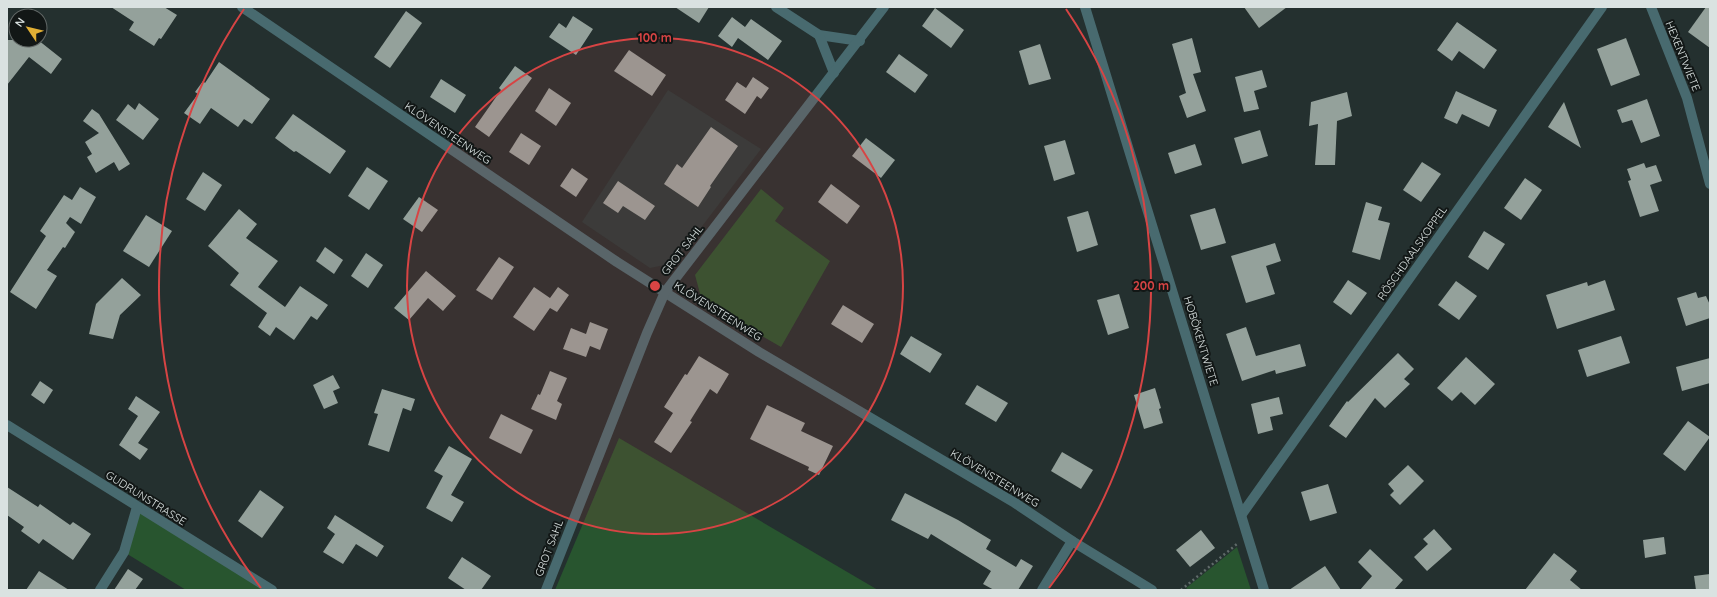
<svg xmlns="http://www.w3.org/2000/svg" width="1717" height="597" viewBox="0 0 1717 597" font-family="Quicksand,sans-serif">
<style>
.built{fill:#273b39}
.green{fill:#28552f}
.building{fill:#94a19b}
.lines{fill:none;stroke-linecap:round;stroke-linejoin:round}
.path{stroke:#606b6a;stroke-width:2.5;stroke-dasharray:2 3;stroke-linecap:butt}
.minor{stroke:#486a6f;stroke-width:10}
.ring{fill:none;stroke:#d74444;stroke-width:2}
.labels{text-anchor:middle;stroke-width:4;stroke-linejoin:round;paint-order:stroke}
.street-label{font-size:11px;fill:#dae2e1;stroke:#121716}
.centre{fill:#d74444;stroke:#121716;stroke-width:2}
.ring-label{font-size:12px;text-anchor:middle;font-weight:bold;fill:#d74444;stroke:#121716;stroke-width:4;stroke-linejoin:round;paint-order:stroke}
</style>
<rect width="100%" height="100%" fill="#24302f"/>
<path class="built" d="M668,90l93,59 -87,114 -24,5 -68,-46z"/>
<g class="green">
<path d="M761,189l23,19 -9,13 55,40 -49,86 -79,-46 -7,-26z"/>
<path d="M619,438l259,152h-323z"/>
<path d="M137,507l135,83h-86l-62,-38z"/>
<path d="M1237,547l14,43h-62l-3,-2z"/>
</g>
<g class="building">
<path d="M111,7h53l13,8 -16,24 -2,-1 -5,8 -25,-16 5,-8z"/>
<path d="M675,7h34l-10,16z"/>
<path d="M1244,7h43l-28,21z"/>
<path d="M1706,7h4v41l-22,-16z"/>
<path d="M935,8l29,22 -13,18 -29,-22z"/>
<path d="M406,11l16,12 -32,45 -16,-11z"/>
<path d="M573,16l20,13 -17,26 -27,-18 10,-14 7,5z"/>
<path d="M732,17l13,10 6,-8 31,22 -14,19 -30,-22 -6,9 -14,-11z"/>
<path d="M1457,22l40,28 -13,19 -25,-18 -7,10 -15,-11z"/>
<path d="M1192,38l9,34 -8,2 13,37 -19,7 -8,-22 7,-3 -14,-49z"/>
<path d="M1626,38l14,37 -29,11 -14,-37z"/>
<path d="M7,40h31l24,19 -11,15 -22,-17 -22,28z"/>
<path d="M1040,44l11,35 -22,6 -10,-34z"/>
<path d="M629,50l37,25 -14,21 -38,-25z"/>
<path d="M899,54l29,21 -13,18 -29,-21z"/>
<path d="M219,62l51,37 -18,25 -8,-5 -6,8 -27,-19 -11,16 -16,-11 14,-19 -3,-2 8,-11 2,2z"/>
<path d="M515,66l17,12 -43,59 -14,-10 26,-37 -2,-2z"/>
<path d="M1262,70l5,17 -13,4 5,18 -15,3 -9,-35z"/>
<path d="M753,77l16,11 -8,11 -4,-3 -12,18 -20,-14 12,-18 9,6z"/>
<path d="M441,79l25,16 -11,18 -25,-16z"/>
<path d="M549,88l22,15 -15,23 -21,-15z"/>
<path d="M1456,91l41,19 -8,17 -27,-13 -5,10 -13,-6z"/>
<path d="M1347,92l5,24 -15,5 -2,44h-20l3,-41 -9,2 2,-24z"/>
<path d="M1647,99l13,37 -19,7 -9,-23 -10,3 -5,-13z"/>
<path d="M1564,102l17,46 -33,-21z"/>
<path d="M139,103l20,16 -16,21 -27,-20 12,-16 7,6z"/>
<path d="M92,109l7,5 31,50 -11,7 -5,-9 -18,11 -9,-16 5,-3 -7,-12 14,-9 -16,-12z"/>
<path d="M293,114l53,37 -16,23 -34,-23 -2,1 -19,-14z"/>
<path d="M711,127l27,19 -28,40 1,1 -13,20 -34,-23 13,-20 5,4z"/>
<path d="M1260,130l8,26 -26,8 -8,-26z"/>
<path d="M521,133l20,13 -12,19 -20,-13z"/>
<path d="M866,138l29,22 -14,18 -29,-22z"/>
<path d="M1065,140l10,34 -21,7 -10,-35z"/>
<path d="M1195,144l7,21 -27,9 -7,-21z"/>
<path d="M1422,162l19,12 -20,28 -18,-12z"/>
<path d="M1644,163l2,5 10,-3 6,16 -12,4 9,26 -19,6 -12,-36 3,-1 -4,-11z"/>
<path d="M367,167l21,14 -19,29 -21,-14z"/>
<path d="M572,168l16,11 -12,18 -16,-11z"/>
<path d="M203,172l19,13 -17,26 -19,-12z"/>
<path d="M1525,178l17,12 -21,30 -17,-12z"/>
<path d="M618,181l37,25 -10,14 -22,-14 -5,7 -15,-10z"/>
<path d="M831,184l29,22 -13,18 -29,-22z"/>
<path d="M80,187l16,10 -15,27 -11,-7 -4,6 9,9 -10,16 -2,-1 -16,23 10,6 -21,33 -26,-17 36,-56 -6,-5 24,-36 8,5z"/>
<path d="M419,197l19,13 -16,22 -19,-13z"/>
<path d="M1366,202l16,5 -4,13 12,3 -10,37 -28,-8z"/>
<path d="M1215,208l11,35 -25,7 -11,-35z"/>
<path d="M239,209l18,15 -11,14 32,23 -20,26 27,20 15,-21 28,19 -11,15 -6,-4 -17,24 -18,-13 -6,9 -12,-9 9,-14 -37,-28 9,-12 -31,-27z"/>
<path d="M1088,211l10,34 -21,7 -10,-35z"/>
<path d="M146,215l26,16 -23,36 -26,-16z"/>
<path d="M1484,231l21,13 -17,26 -20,-13z"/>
<path d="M1275,243l6,18 -15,5 9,28 -29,9 -15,-47z"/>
<path d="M325,247l18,13 -9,14 -18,-13z"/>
<path d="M366,253l17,12 -15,23 -17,-12z"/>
<path d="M499,257l15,10 -22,33 -16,-10z"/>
<path d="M426,271l30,25 -13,15 -15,-13 -19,22 -15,-12z"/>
<path d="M122,278l19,17 -21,20 -7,24 -24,-5 7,-30z"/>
<path d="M1348,280l19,13 -16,22 -18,-13z"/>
<path d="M1605,280l10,30 -58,19 -11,-34 41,-13 1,4z"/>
<path d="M1456,281l21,15 -18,24 -21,-15z"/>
<path d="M534,287l16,11 8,-11 11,8 -12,17 -7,-4 -16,23 -21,-14z"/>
<path d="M1696,292l2,6 8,-2 4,9v13l-24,8 -9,-28z"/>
<path d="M1119,294l10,34 -21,7 -11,-35z"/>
<path d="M843,305l31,19 -12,19 -31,-19z"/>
<path d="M590,322l18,7 -8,21 -10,-4 -4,11 -23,-8 8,-21 15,6z"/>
<path d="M1246,327l10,29 44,-12 6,22 -30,8 -1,-4 -33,11 -16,-47z"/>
<path d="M911,336l31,18 -12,19 -30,-19z"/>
<path d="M1621,336l9,27 -43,14 -9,-27z"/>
<path d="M1398,353l16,16 -10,10 6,5 -25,24 -10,-10 -29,40 -17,-12 18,-25 1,1z"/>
<path d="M699,356l30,18 -12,20 -7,-5 -20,32 2,1 -21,31 -17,-11 19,-29 -9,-6 21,-33 2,1z"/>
<path d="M1466,357l29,27 -20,21 -14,-13 -9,9 -15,-13z"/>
<path d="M1710,358v25l-28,8 -6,-24z"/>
<path d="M550,371l17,7 -10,23 5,3 -6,16 -25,-11 7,-15 2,1z"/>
<path d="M333,375l7,13 -7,3 5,12 -14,6 -11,-24z"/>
<path d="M40,381l13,9 -9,14 -13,-9z"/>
<path d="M977,385l31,18 -12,19 -31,-18z"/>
<path d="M1155,388l6,20 -2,1 4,14 -19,6 -10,-34z"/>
<path d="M382,389l33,10 -4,12 -8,-3 -14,44 -21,-7 10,-31 -4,-1z"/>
<path d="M136,396l24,16 -22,31 10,6 -8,11 -21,-15 19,-29 -10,-7z"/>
<path d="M1279,397l4,17 -13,3 3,13 -15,4 -7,-30z"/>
<path d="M767,405l38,18 -4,8 32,15 -14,29 -11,-5 1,-3 -59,-28z"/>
<path d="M501,414l32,16 -12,24 -32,-16z"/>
<path d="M1688,421l22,16 -25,34 -22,-17z"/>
<path d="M449,446l23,13 -21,36 13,7 -12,20 -26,-14 17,-32 -9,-5z"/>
<path d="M1062,452l31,18 -12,19 -30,-18z"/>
<path d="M1408,465l16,16 -24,24 -10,-10 4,-4 -6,-7z"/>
<path d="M1328,484l9,29 -27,8 -9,-29z"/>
<path d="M7,487l31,20 2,-3 30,21 3,-3 18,12 -18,26 -30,-21 -4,5 -18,-13 3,-4 -17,-12z"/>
<path d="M260,490l24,17 -22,31 -24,-17z"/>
<path d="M905,493l53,27 33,20 -5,9 30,18 5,-8 12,7 -15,24h-24l-11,-6 8,-13 -60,-37 -3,5 -37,-19z"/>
<path d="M335,515l49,31 -7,11 -21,-13 -13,20 -20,-12 12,-18 -8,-6z"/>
<path d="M1434,529l18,20 -25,22 -13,-14 14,-13 -5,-5z"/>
<path d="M1201,530l14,18 -25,19 -14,-17z"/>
<path d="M1664,537l2,17 -21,4 -2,-18z"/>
<path d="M1370,549l33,31 -9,10h-34l12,-14 -14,-14z"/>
<path d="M1554,553l23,18 -7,9 12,10h-57z"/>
<path d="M462,557l29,19 -10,14h-15l-18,-12z"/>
<path d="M1325,566l16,24h-52z"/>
<path d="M128,569l15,10 -8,11h-21z"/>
<path d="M39,571l30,19h-43z"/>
<path d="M1710,574v16h-14l-2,-14z"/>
</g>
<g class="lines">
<path class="path" d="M1181,590l56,-46"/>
<g class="minor">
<path d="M242,7l375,255 142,90 256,151 57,38 80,49"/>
<path d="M776,7l43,28 41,6"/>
<path d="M1085,7l179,583"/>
<path d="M1651,7l36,91 23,86"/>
<path d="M819,35l15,38"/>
<path d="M7,425l265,165"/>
<path d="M1242,514l360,-507"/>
<path d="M100,590l24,-38 13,-45"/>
<path d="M546,590l101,-257 18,-41 219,-285"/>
<path d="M1042,590l30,-49"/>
</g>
</g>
<circle cx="655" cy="286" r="248" fill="#d74444" fill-opacity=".12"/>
<g class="ring">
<circle cx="655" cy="286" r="248"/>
<path d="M261 588A496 496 0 0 1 244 9M1066 9A496 496 0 0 1 1049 588"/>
</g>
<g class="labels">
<g class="street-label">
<text transform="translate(1683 56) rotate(68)" y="4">HEXENTWIETE</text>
<text transform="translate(448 133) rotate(34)" y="4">KLÖVENSTEENWEG</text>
<text transform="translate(682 250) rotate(-52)" y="4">GROT SAHL</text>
<text transform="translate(1412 253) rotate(-55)" y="4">RÖSCHDAALSKOPPEL</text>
<text transform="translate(718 311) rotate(32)" y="4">KLÖVENSTEENWEG</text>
<text transform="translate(1201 341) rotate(73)" y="4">HOBÖKENTWIETE</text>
<text transform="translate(995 478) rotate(31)" y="4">KLÖVENSTEENWEG</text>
<text transform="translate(146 498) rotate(32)" y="4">GUDRUNSTRASSE</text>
<text transform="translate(549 548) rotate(-69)" y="4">GROT SAHL</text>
</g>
</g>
<circle cx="655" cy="286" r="6" class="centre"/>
<g class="ring-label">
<text x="655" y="42">100 m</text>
<text x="1151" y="290">200 m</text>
</g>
<rect width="1717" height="597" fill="none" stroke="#dae2e1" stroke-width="16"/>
<g transform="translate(28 28) rotate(305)"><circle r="19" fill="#121716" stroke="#626867"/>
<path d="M0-3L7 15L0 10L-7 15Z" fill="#e1af34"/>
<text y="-6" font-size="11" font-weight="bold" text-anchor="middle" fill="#dae2e1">N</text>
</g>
</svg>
